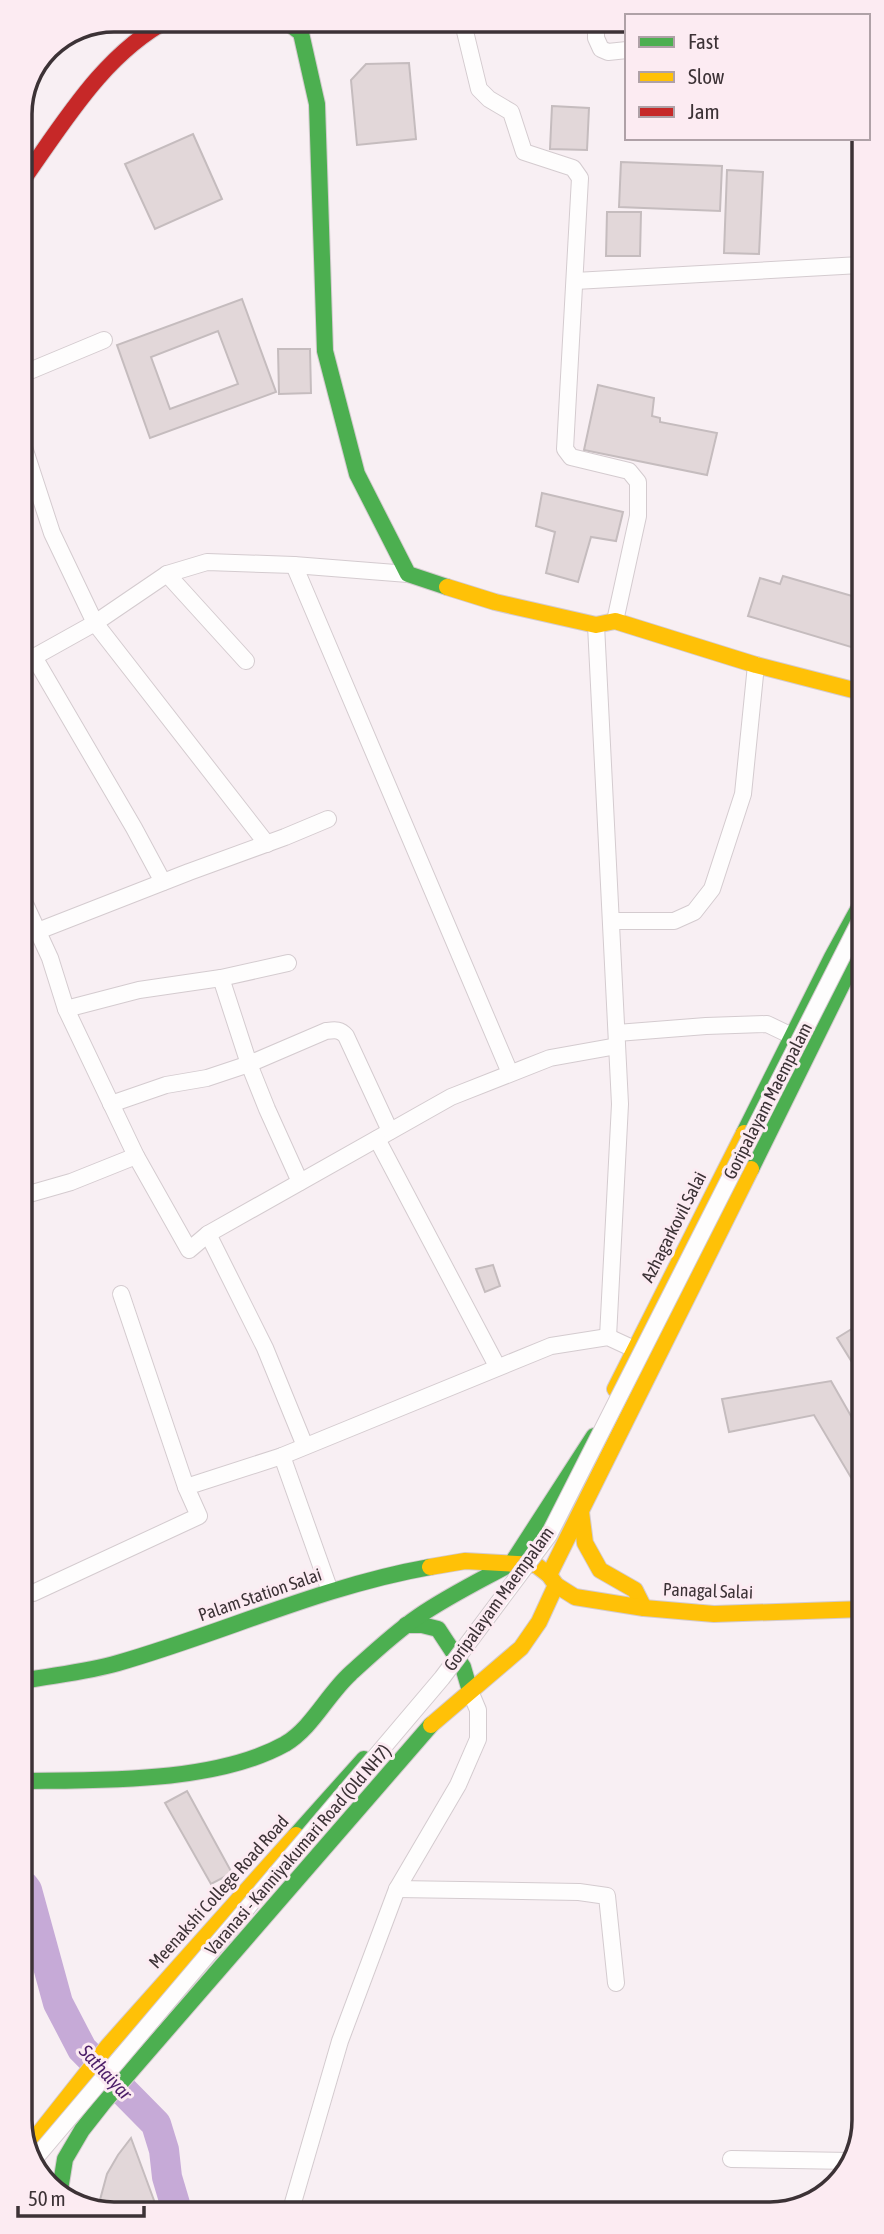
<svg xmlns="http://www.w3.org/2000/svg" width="884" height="2234" viewBox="0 0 884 2234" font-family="'Asap Condensed',sans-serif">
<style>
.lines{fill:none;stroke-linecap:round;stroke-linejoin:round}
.river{stroke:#c6aad7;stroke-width:30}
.building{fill:#e2d7d9;stroke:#c5bcbe;stroke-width:2;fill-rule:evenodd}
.street-casing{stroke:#d4cbcf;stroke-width:18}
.fast-casing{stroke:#d4cbcf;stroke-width:18}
.slow-casing{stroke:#d4cbcf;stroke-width:18}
.jam-casing{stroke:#d4cbcf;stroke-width:18}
.street{stroke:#fefdfd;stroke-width:16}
.fast{stroke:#4caf50;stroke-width:16}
.slow{stroke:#ffc107;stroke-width:16}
.jam{stroke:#c62828;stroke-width:16}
.street-bridge-casing{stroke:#d4cbcf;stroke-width:18;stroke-linecap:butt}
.street-bridge{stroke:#fefdfd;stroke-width:16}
.labels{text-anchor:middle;stroke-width:6;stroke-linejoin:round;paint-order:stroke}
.street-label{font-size:18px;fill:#3c3236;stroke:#fcebf2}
.water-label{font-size:19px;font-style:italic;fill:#4b1c67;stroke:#fcebf2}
.rim{fill:none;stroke:#3c3236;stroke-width:3.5}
</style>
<rect width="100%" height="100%" fill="#f8eff3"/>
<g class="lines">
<path class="river" d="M24,1886l3,4 31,113 24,46 74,75 8,26 3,27 11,37"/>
</g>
<g class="building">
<path d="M409,63l7,76 -59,6 -6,-65 15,-16z"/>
<path d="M552,106l37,2 -2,42 -37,-1z"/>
<path d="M193,134l29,65 -67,30 -30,-65z"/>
<path d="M621,162l101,4 -2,45 -101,-4z"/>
<path d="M727,170l36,2 -4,82 -35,-1z"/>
<path d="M607,212h34l-1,44h-34z"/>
<path d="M242,299l34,93 -126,46 -33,-93zM218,331l20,53 -68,25 -19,-52z"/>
<path d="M278,349h32l1,44 -32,1z"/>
<path d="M598,385l56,13 -2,18 8,2v4l57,11 -10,42 -123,-25z"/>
<path d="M542,493l81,19 -7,29 -25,-4 -13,45 -32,-9 9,-41 -19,-6z"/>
<path d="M783,576l76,22 2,-8v60l-113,-34 12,-38 20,6z"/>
<path d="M493,1265l7,21 -15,6 -9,-23z"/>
<path d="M863,1322v58l-26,-42z"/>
<path d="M831,1381l32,56v52l-4,2 -45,-76 -85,17 -7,-33z"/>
<path d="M187,1791l45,82 -21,11 -46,-81z"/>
<path d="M131,2138l28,76 -52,1 -10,-4 10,-37 11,-19z"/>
</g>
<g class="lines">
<defs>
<g id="street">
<path d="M462,19l17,70 10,10 22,13 13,40 49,16 7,10 -15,271 6,8 58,14 9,11v34l-23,105"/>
<path d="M596,19v19l5,11 7,3 19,-2"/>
<path d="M575,281l285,-16"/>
<path d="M20,375l84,-35"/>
<path d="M20,435l32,98 43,90 172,221"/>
<path d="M294,565l216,508"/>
<path d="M167,574l79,87"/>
<path d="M596,625l24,479 -12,233"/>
<path d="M34,657l100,171 29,54"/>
<path d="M21,660l13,-3 61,-34 72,-49 40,-12 87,3 114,9"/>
<path d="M21,895l29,63 16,51 70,147 53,94 19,-16 243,-137 99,-39 67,-12"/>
<path d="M611,921h63l20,-9 18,-23 31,-95 13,-129"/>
<path d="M38,931l151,-59 96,-35 43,-18"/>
<path d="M221,978l28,86 18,45 33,73"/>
<path d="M66,1009l73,-19 82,-12 67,-15"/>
<path d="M617,1033l89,-7 61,-2 25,12"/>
<path d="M111,1104l55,-19 41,-7 42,-14 77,-33c9,-1 14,-2 20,5l44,95"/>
<path d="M377,1139l120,227"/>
<path d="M22,1196l49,-14 65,-26"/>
<path d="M208,1234l57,114 40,98"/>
<path d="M121,1294l65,193"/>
<path d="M282,1456l48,135"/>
<path d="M33,1593l166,-77 -13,-29 96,-31 269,-110 57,-9 26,12"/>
<path d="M397,1889l182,3 28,4 9,87"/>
<path d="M731,2159l120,2"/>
<path d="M290,2213l50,-172 57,-152 61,-104 20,-46v-29l-8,-19"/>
</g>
<g id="fast">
<path d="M283,19l18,14 16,71 8,247 32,123 51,100 39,13"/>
<path d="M744,1133l88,-176 30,-55"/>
<path d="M751,1169l111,-225"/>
<path d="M512,1563l82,-127"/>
<path d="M406,1625h16l16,4 25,38 7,24"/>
<path d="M23,1681c31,-6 64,-9 95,-18 105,-30 204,-77 312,-96"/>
<path d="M23,1781c78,-1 192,2 262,-37 27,-16 42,-49 65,-70 22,-20 44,-41 69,-58 29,-20 62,-36 93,-53"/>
<path d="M296,1835l68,-76"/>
<path d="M59,2196l6,-37 17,-29 22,-28 327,-377"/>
</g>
<g id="slow">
<path d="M447,587l48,15 101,23 19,-4 141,44 105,27"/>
<path d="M615,1389l129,-256"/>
<path d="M581,1512l4,31 15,27 35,20 9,18"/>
<path d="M430,1567l35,-6 71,4 13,10 7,10 -17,37 -18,26 -90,77"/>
<path d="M549,1575l202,-406"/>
<path d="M556,1585l19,12 69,11 70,6 150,-5"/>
<path d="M25,2151l83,-105 188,-211"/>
</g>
<path id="jam" d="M20,184c43,-60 83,-130 150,-165"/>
</defs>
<use href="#street" class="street-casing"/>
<use href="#fast" class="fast-casing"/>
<use href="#slow" class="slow-casing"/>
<use href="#jam" class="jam-casing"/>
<use href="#street" class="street"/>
<use href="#fast" class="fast"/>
<use href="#slow" class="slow"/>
<use href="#jam" class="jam"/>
<defs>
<path id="street-bridge" d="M32,2162l410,-484 107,-143 313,-618"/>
</defs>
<use href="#street-bridge" class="street-bridge-casing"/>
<use href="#street-bridge" class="street-bridge"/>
</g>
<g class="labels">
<g class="street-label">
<text transform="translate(768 1101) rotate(-63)" y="6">Goripalayam Maempalam</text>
<text transform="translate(674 1227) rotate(-63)" y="6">Azhagarkovil Salai</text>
<text transform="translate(708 1591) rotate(2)" y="6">Panagal Salai</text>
<text transform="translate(260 1595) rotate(-19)" y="6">Palam Station Salai</text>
<text transform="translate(499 1599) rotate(-54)" y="6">Goripalayam Maempalam</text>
<text transform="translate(298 1850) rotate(-49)" y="6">Varanasi - Kanniyakumari Road (Old NH7)</text>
<text transform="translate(219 1892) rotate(-48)" y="6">Meenakshi College Road Road</text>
</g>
<g class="water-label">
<text transform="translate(106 2072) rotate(47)" y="7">Sathaiyar</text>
</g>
</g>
<path d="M0 0H884V2234H0ZM114 32H770A82 82 0 0 1 852 114V2120A82 82 0 0 1 770 2202H114A82 82 0 0 1 32 2120V114A82 82 0 0 1 114 32Z" fill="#fcebf2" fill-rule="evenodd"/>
<path class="rim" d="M114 32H770A82 82 0 0 1 852 114V2120A82 82 0 0 1 770 2202H114A82 82 0 0 1 32 2120V114A82 82 0 0 1 114 32Z"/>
<rect x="625" y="14" width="245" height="126" fill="#fcebf2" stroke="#afa1a7" stroke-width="2"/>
<rect x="639" y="37" width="35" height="10" fill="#4caf50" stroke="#afa1a7" stroke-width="2"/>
<text x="688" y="49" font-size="21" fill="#3c3236">Fast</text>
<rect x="639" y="72" width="35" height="10" fill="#ffc107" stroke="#afa1a7" stroke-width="2"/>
<text x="688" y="84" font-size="21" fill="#3c3236">Slow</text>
<rect x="639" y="107" width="35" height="10" fill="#c62828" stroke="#afa1a7" stroke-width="2"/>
<text x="688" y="119" font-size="21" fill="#3c3236">Jam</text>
<path d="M18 2206v10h126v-10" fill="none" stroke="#3c3236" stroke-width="3.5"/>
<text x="28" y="2206" font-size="21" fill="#3c3236" stroke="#fcebf2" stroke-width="5" paint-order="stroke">50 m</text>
</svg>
